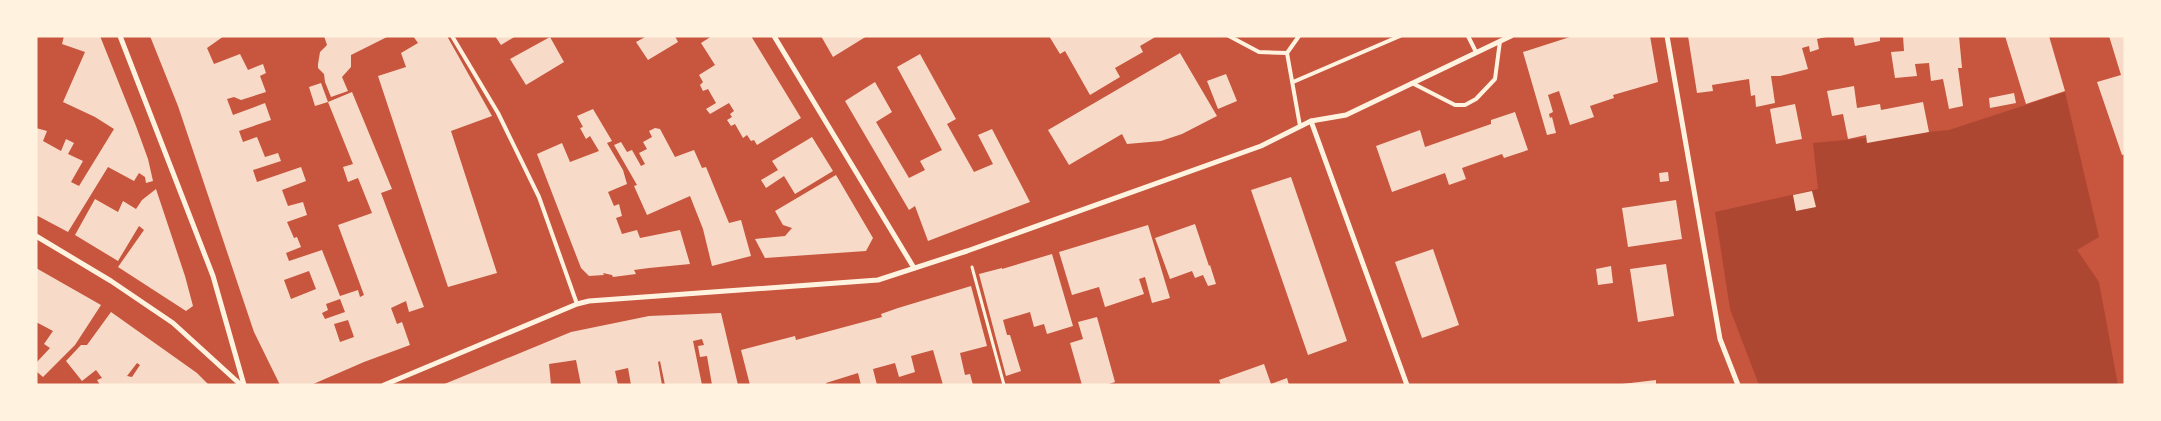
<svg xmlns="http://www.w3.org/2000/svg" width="2161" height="421" viewBox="0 0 2161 421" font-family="Jost,sans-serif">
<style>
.green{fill:#ae4732}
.building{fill:#f7dbc8;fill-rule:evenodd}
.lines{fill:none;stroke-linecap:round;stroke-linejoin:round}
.path{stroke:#fff3e0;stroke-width:3}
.service{stroke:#fff3e0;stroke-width:4}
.minor{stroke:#fff3e0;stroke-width:5}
</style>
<rect width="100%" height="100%" fill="#c8553d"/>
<path class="green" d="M2065,92l34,145 -22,13 22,32 19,103h-359l-29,-76 -15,-97 103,-23 -5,-46 136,-13z"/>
<g class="building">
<path d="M64,36h36l36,90 12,33 5,22 -7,2 -1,-6 -6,-4 -5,8 -26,-14 -40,65 -32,-17v-87l11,3 -4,10 18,10 5,-12 8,4 -6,11 15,7 -12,21 8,4 35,-57 -19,-12 -32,-15 22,-50 -23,-8z"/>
<path d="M150,36h74l-17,12 7,16 26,-10 8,16 15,-6 3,9 -6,3 6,16 -25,8 -7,-3 -7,2 6,16 32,-12 6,17 -32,11 4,11 14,-5 8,20 13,-4 3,8 -28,9 4,12 44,-15 5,14 -24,9 6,16 15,-4 4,13 -20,7 7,16 3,-1 4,10 -15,6 3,8 33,-11 18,46 18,-6 2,7 4,-2 -26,-70 34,-12 -14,-35 -10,4 -5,-15 10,-3 -25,-62 24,-10 40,97 -11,4 43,114 -15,5 -3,-11 -15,7 6,16 5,-2 8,23 -46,17 -53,23h-31l-26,-53 -76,-226zM309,271l7,18 -25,10 -7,-19zM340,299l5,13 -20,7 -3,-6 6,-3 -2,-6zM348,320l6,17 -14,5 -6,-18z"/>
<path d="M324,36h65l-38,19v12l-9,10 6,14 -17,6 -6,-15 -1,-8 -6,-6v-4l2,-12 7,-7z"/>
<path d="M413,36h34l45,80 -41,15 46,142 -49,14 -70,-211 28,-9 -5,-14 17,-10z"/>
<path d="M495,36h21l-15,9z"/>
<path d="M647,36h28l3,6 -30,18 -12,-18z"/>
<path d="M712,36h39l50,82 -44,27 -3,-5 -3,1 -4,-6 -4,3 -8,-14 -4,2 -4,-6 5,-3 -2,-3 4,-3 -5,-8 -19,11 -4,-5 10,-6 -8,-14 -5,2 -3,-6 3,-3 -4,-7 16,-10 -14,-22z"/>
<path d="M821,36h46l-34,21z"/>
<path d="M1049,36h108l-17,10 3,6 -28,16 5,9 -30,18 -25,-44 -5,3z"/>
<path d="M1573,36h77l8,46 -45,13 1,3 -24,8 4,11 -24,8 -11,-34 -11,4 5,17 -4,2 1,4 2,-1 4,16 -9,2 -24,-83z"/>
<path d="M1688,36h138v1l-9,2 2,10 -9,3 -1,-6 -7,2 6,21 -28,7h-9l4,27 -19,4 -1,-12 -4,1 -2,-17 -37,6 1,6 -16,2z"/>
<path d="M1853,36h27v5l-25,5z"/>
<path d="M1903,36h56l3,32h-4l5,38 -14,3 -6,-30 -12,2 -2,-18 -14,1 2,12 -22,2 -4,-26 13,-1z"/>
<path d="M2005,36h44l16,55 -39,13z"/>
<path d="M2109,36h16v118l-3,1 -25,-73 24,-7z"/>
<path d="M550,37l14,25 -38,23 -16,-26z"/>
<path d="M1180,53l37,63 -35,18 -21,7 -34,3 -5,-10 -53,31 -21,-35z"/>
<path d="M920,54l36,65 -9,5 27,48 19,-8 -15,-29 14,-6 38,73 -102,39 -13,-35 -6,4 -64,-109 30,-19 17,30 -16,10 33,56 16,-8 -5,-9 22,-11 -45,-83z"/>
<path d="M1226,74l11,27 -19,8 -11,-28z"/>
<path d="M321,83l7,19 -13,4 -6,-19z"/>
<path d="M1854,86l3,22 23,-4 1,6 42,-8 6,30 -62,11 -1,-8 -18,4 -5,-25 -11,2 -5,-25z"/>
<path d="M2014,93l2,10 -26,5 -1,-10z"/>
<path d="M1795,104l7,35 -26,5 -6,-35z"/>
<path d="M593,109l19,32 -5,2 16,27 4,14 -19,8 6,14 5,-2 3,12 -6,2 6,16 15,-4 3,8 40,-8 10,34 -41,4 -15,2 2,4 -23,3 -1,-2 -9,-2 1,2 -15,1 -8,-8 -44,-114 25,-11 8,19 29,-11 -9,-15 -4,3 -6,-11 3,-1 -6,-11z"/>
<path d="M1515,112l13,38 -24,8 -2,-4 -40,14 4,11 -17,6 -4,-12 -53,19 -16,-46 44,-16 5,17 66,-23v-4z"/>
<path d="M655,128l5,1 15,28 19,-7 8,18 4,-1 23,56 12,-3 10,36 -39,10 -9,-37 -13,-33 -43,19 -13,-29 3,-1 -23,-40 7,-3 6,10 5,-2 9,16 4,-2 -6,-11 8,-4 -4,-7 9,-5 -3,-6z"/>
<path d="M812,137l21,34 -38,23 -11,-18 -18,12 -5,-8 17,-10 -6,-9z"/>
<path d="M1668,172l1,9 -9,1 -1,-9z"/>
<path d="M836,175l37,63 -7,13 -101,7 -10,-19 30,-3 7,-8 -9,-3 -8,-14z"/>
<path d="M1291,177l56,164 -39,14 -57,-165z"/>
<path d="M156,189l29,87 8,30 -7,5 -68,-44 26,-37 -5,-4 -21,35 -43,-26 20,-36 23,13 5,-11 13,8 6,-9z"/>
<path d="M1812,191l4,16 -20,4 -3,-16z"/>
<path d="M1676,200l6,39 -54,8 -6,-39z"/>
<path d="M1195,224l14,42 1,-1 6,19 -8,2 -5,-11 -8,3 -3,-7 -22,8 -15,-41z"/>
<path d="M1148,225l22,73 -18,5 -7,-26 -6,2 5,15 -39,13 -6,-20 -27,8 -13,-43z"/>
<path d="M1433,249l26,76 -37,13 -27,-76z"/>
<path d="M1052,254l21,72 -26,8 -3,-10 -10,3 -4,-15 -27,8 4,15h3l11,36 -15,5 -27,-102 23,-6v1z"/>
<path d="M1666,264l8,52 -36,6 -8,-53z"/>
<path d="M1611,266l2,17 -15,2 -2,-16z"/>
<path d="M36,268l65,37 -26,40 -32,32 -7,-6v-8l14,-15 -6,-4 9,-13 -17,-9z"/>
<path d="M971,286l16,60 -27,7 5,22 5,-1 3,11h-30l-10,-35 -22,6 4,16 -16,5 -4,-14 -22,6 4,16h-16l-3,-12 -32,10v2h-76l-9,-35 54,-14 1,4 86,-23 -1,-3 17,-6z"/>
<path d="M111,312l86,61 12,12h-109l-3,-5 5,-2 -6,-8 -14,11 -16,-20 15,-16h6zM137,363l3,2 -8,12 -5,-1z"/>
<path d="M721,313l17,72h-26l-5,-29 -7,1 -2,-11 6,-1 -2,-6 -9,2 9,44h-37l-5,-24 -2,1 4,23h-31l-3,-17 -13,3 3,14h-37l-5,-25 -27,4 2,21h-109l129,-53 78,-16z"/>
<path d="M1097,317l18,65 -9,3h-24l-12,-42 13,-4 -5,-17z"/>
<path d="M1264,364l7,20 16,-6 2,7h-68l-2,-5z"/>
<path d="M1656,380v5h-34v-1z"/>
</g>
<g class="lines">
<path class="path" d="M972,267l32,118"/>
<g class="service">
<path d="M452,36l46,77 41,84 38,107"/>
<path d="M1229,36l30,16 28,1"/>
<path d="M1299,36l-12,17 13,73"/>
<path d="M1468,36l8,16"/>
<path d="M1293,82l107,-46"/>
<path d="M1412,83l43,22h10l11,-6 19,-20 5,-38"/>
</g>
<g class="minor">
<path d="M120,36l93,240 31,109"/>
<path d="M774,36l140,232"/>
<path d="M1667,36l53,303 18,46"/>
<path d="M1311,121l96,264"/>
<path d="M36,236l75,45 62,42 68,62"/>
<path d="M384,385l193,-81 12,-3 289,-21 89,-29 294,-105 50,-25 35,-6 165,-79"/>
</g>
</g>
<rect width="2161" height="421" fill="none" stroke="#fff3e0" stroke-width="75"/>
</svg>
